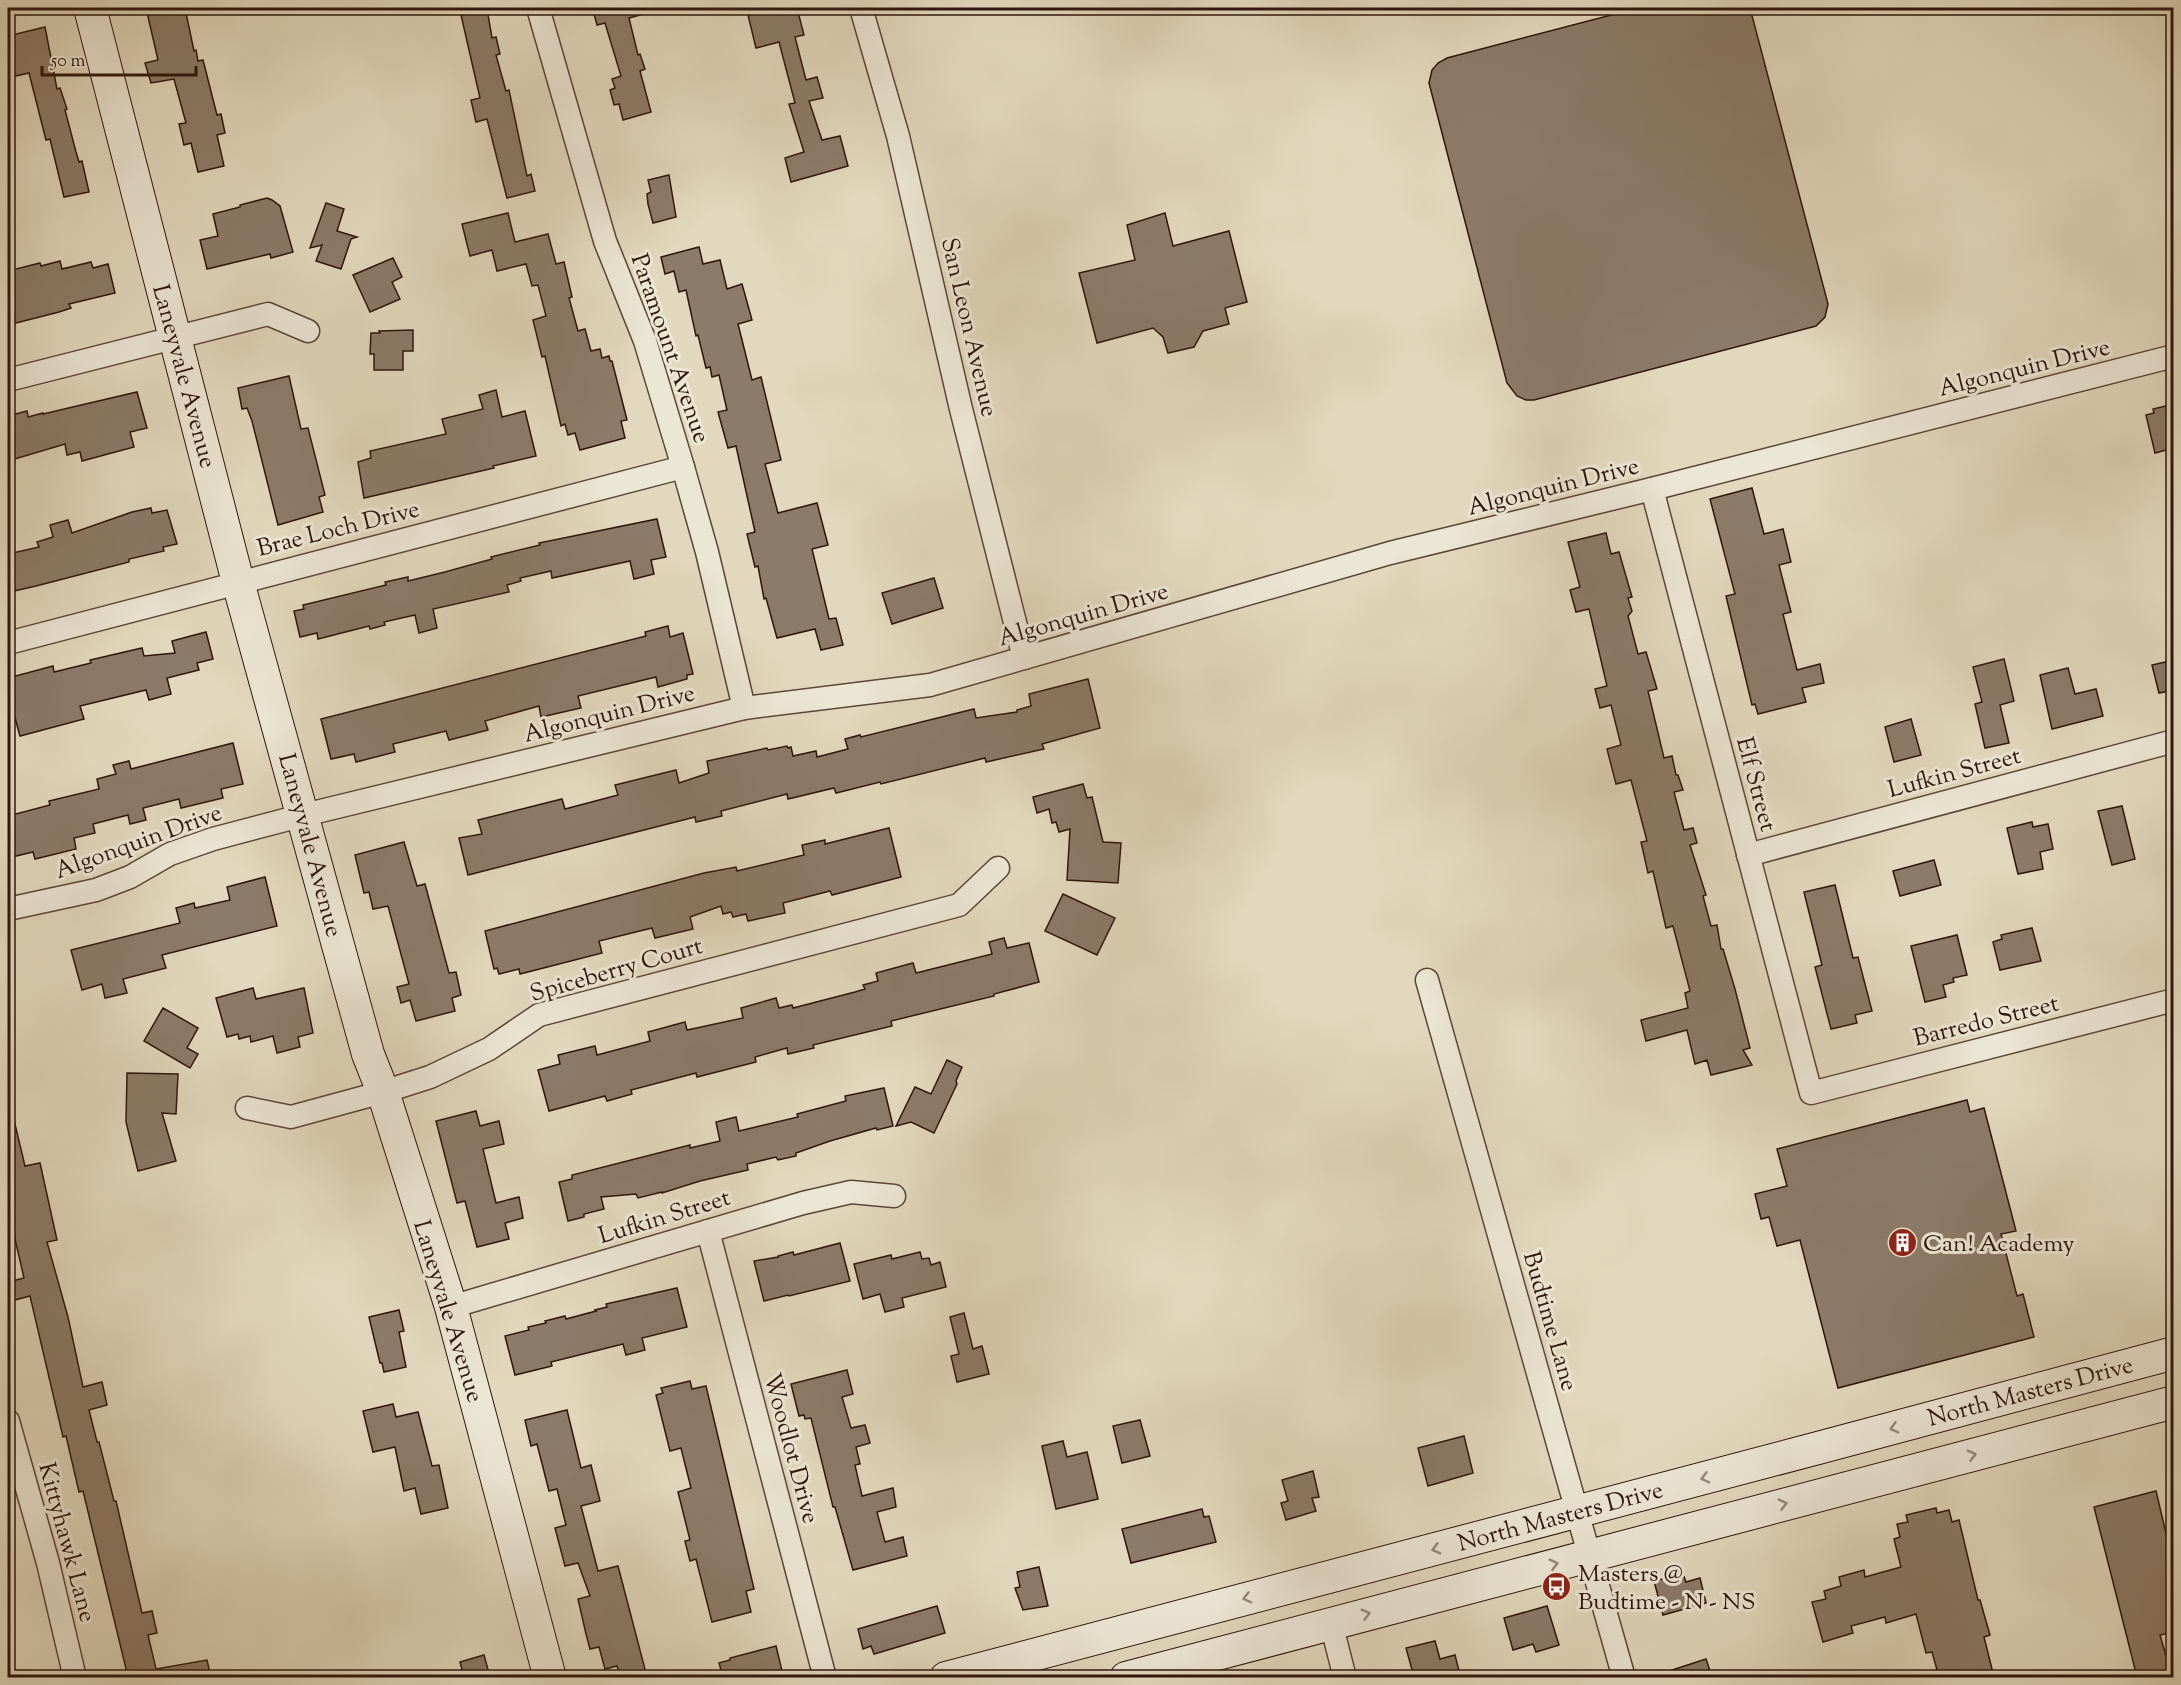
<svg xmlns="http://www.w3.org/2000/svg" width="2181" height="1685" viewBox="0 0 2181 1685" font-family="'Sorts Mill Goudy',serif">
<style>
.building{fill:#8c7b68;stroke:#2e160c;stroke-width:1.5}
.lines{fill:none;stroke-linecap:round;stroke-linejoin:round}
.street-casing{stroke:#5b4638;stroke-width:25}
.secondary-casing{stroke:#2e160c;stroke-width:34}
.street{stroke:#ece6d4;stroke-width:22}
.secondary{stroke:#ece6d4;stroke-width:32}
.oneway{stroke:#96887a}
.labels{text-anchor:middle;stroke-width:6;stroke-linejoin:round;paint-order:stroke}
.street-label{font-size:24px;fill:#2e160c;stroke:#ece6d4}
.poi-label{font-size:24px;fill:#2e160c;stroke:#ece6d4;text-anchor:start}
</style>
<rect width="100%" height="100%" fill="#e2d8bd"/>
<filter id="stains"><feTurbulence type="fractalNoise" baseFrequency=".00333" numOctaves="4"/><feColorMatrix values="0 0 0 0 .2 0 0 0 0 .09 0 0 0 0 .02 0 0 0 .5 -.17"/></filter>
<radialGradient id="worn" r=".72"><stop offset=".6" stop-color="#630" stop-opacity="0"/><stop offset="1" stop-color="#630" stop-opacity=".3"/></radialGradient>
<g class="building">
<path d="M146,8h39l9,43 2,-1 2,11 5,-1 14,55 4,-1 4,19 -8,2 7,31 -26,6 -7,-29 -7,2 -5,-21 7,-1 -12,-44 -23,4 -6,-20 13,-3z"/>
<path d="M601,8h43v6l-15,4 9,37 2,-1 5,15 -5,2 11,41 -28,8 -4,-16 -5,1 -4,-15 5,-2 -3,-9 9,-3 -16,-53 -8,2 -4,-15z"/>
<path d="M777,8h20l7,27 -9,2 11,43 11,-3 6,21 -14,3 13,39 18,-4 8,30 -57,16 -6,-24 19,-6 -15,-48 6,-1 -16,-61 -23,6 -8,-33z"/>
<path d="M1638,8h112l78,296 -3,13 -9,9 -282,74h-8l-9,-4 -10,-13 -78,-300 3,-13 6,-7 9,-5z"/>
<path d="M487,9l5,29 4,-1 4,17 -4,1 10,36 3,-1 18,86 4,-2 4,17 -28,7 -20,-79 -11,3 -5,-22 9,-2 -19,-83z"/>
<path d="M45,27l12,62 3,-1 7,21 -2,1 11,42 3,10 3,-1 7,31 -25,5 -14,-58 -4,1 -17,-67 -18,4 -3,-17v-24z"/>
<path d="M669,175l7,42 -23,6 -5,-19 -1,-10 4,-2 -3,-12z"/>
<path d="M267,198l5,2 8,6 13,46 -22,6 -1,-4 -63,15 -7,-29 18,-4 -5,-22 27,-7v-2z"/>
<path d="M326,203l18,6 -7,22 20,6 -6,2 -10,30 -25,-8 6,-16 -12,3z"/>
<path d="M508,213l7,29 33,-8 8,30 8,-2 8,35 -3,1 9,33 7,-2 6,22 9,-2 2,9 7,-2 1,5h2l15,59 -6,1 4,17 -45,12 -5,-17 -7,2 -3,-11 -4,2 -16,-70 -3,1 -9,-37 13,-4 -8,-31 -6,1 -6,-22 -29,7 -5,-21 -22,6 -8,-32z"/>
<path d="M1165,213l8,33 56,-15 18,71 -22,6 4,16 -26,7 -9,16 -26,6 -5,-16 -10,-9 -56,15 -18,-70 56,-13 -8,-35z"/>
<path d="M699,247l4,17 17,-4 7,29 15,-5 10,36 -14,4 14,56 9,-3 20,83 -16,4 13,49 39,-10 11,42 -16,4 17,70 7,-1 7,27 -22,5 -6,-21 -38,9 -11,-40 -2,1 -6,-33 -3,1 -8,-33 8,-2 -19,-86 -8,2 -10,-36 9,-2 -8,-35 -7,2 -2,-10 -4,1 -8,-33 -2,1 -10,-46 -7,2 -5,-21 -9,3 -4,-17z"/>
<path d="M393,258l9,19 -10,5 8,17 -30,13 -17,-37z"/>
<path d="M60,261l2,8 29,-7 2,6 15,-4 7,29 -46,11 2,4 -12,4 -51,13v-54l32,-8 1,3z"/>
<path d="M413,330v21h-10v19h-29v-16h-4l1,-21h9l-1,-2z"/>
<path d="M289,376l12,53 7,-1 17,67 -6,2 4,15 -45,13 -26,-104 -5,-13 -5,1 -4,-21z"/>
<path d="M496,390l6,27 23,-6 11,45 -43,10 1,2 -130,30 -6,-36 13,-4 -1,-7 76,-17 -4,-15 41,-10 -4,-14z"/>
<path d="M137,392l10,36 -17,4 4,15 -52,14 -2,-9 -13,3 -2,-11 -57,17v-45l19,-5 1,6 15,-4v1z"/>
<path d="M2174,404v44l-19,5 -9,-38 8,-2 -1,-4z"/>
<path d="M1752,488l12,46 19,-5 8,33 -12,3 12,47 -8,2 14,56 23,-6 4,19 -22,5 4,14 -48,12 -3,-10 -3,1 -26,-109 9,-2 -25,-95z"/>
<path d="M151,508l1,5 15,-3 10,34 -14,3 1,4 -35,8v3l-93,24 -22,5 -1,-8 -5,1v-30l31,-7 -2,-5 16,-5 -3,-12 18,-5 4,13 60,-21z"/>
<path d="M657,519l9,38 -15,3 3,14 -20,5 -4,-18 -78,17 -1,-7 -31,7 1,3 -14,4 2,7 -76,17 4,19 -18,5 -4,-18 -31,7 1,3 -15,4 -1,-3 -51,13 -1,-6 -17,4 -6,-26 10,-2 -1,-4 83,-20 -1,-3 23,-5v4l37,-9 47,-13 -1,-2 49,-12 -1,-2z"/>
<path d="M1606,533l5,21 8,-2 13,45 -4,1 4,13 -4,5 10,38 8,-2 11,37 -9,2 16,67 8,-2 4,19h2l5,15 -9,2 10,38 9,-2 4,15 -7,2 16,50 -3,1 8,30 6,-1 4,24h2l12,40 15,59 -7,2 9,15 -41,10 -4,-15 -12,4 -8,-34 -41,11 -5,-21 47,-12 -3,-15 5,-2 -17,-65 -7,2 -13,-57 -5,2 -7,-31 6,-1 -16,-61 -15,4 -9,-35 14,-4 -10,-40 -11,3 -5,-19 12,-3 -18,-77 -13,3 -6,-22 10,-3 -12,-45z"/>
<path d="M934,578l9,30 -51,16 -10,-31z"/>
<path d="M668,626l2,11 13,-4 10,41 -6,1v4l-29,8 -2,-10 -78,19 3,12 -40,9 -2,-11 -54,15 3,9 -39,10 -3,-9 -53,13 2,8 -39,10 -2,-8 -23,5 -10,-40 325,-83 -1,-4z"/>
<path d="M206,632l7,27 -16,4 2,7 -32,8 4,16 -22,6 -3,-10 -66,16 4,13 -64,17 -5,-18 -7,2v-42l45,-12 1,6 37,-9 -1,-3 52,-12 2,8 31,-3 -3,-12z"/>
<path d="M2004,659l10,42 -14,4 9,38 -24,5 -10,-44 7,-2 -9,-35z"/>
<path d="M2174,660v30l-15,3 -7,-28z"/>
<path d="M2068,668l7,26 21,-5 7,27 -51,13 -12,-54z"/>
<path d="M1088,679l12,49 -58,16 2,5 -58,13 -1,-4 -104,26 -1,-2 -44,11 -2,-5 -46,11 -1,-5 -66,17 1,5 -26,6 -1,-5 -227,58 -9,-37 23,-4 -4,-14 84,-21 3,10 53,-14 -3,-10 61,-15 3,13 30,-10 -2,-12 60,-13 1,2 19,-4 1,2 3,-1 2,9 23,-5 1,6 31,-8 -3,-10 15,-4 1,2 113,-28 2,9 41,-6v-2l14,-4 -2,-12z"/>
<path d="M1911,719l10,36 -27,7 -9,-35z"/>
<path d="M233,743l10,41 -22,5 2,9 -42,10 -2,-9 -36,9 3,12 -16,4 -2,-9 -35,9 2,9 -21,5 2,11 -41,10 -2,-7 -25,6v-42l42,-11 -1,-4 50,-12 -2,-10 19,-5 -3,-9 16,-4 2,8z"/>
<path d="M1083,784l4,14 5,-1 11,45 18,1 -3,40 -51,-3 3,-51 -11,3 -3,-10 -4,1 -3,-14 -12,4 -4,-16z"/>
<path d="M2122,806l13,53 -23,6 -14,-54z"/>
<path d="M2032,822l1,5 15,-3 5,25 -13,3 3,17 -25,5 -11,-46z"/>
<path d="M889,828l12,49 -69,18 -2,-4 -47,12 2,10 -37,8 -2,-7 -13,3 -2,-5 -8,2 -2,-8 -31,11 3,12 -38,9 -3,-10 -53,13 3,12 -82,21 -1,-5 -20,5 -2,-6 -3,1 -9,-38 219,-58 32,-6 1,4 67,-16 -2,-10 23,-5v4z"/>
<path d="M404,842l13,44 8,-2 24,89 7,-1 5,23 -9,3 3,13 -39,10 -6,-21 -9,3 -4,-16 12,-3 -21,-78 -15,3 -4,-17 -5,1 -9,-38z"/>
<path d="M1934,860l7,25 -41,11 -7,-25z"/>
<path d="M265,877l12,49 -115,29 4,13 -43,11 4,14 -22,5 -3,-14 -20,6 -11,-40 109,-27 -4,-15 18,-5 1,5 35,-8 -3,-13z"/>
<path d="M1835,885l18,73 5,-1 14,54 -17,4 2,8 -26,6 -16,-62 7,-2 -18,-73z"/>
<path d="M1063,894l52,24 -18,37 -52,-24z"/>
<path d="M2032,928l9,33 -41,9 -7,-28 9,-3 -1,-4z"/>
<path d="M1957,935l10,40 -14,3 1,4 -11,3 3,12 -21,5 -14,-56z"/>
<path d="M1004,938l3,10 22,-5 10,39 -45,12v2l-103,25 1,5 -79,19 1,3 -26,6 -1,-6 -32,9 1,5 -59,15 -1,-4 -65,17 1,4 -25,7 -2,-5 -56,15 -11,-41 22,-6 -2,-9 37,-9 2,9 53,-14 -2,-9 37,-10 2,8 56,-12 -2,-10 35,-10 3,10 13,-3 1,3 62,-16 10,-3 -2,-4 15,-4 -2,-8 37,-10 3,10 76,-19 -3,-12z"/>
<path d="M253,988l3,11 48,-11 9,45 -15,4 2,10 -23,6 -4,-17 -22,6 -1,-6 -11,3 -1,-5 -11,3 -11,-39z"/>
<path d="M163,1008l35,20 -11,20 11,6 -8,14 -46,-27z"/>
<path d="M947,1060l15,7 -6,14 1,3 -23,49 -23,-11 -15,4 19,-39 16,7z"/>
<path d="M127,1073l51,1 -2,40 -14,-1 14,48 -38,10 -12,-49z"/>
<path d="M884,1088l9,38 -16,4 -1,-2 -46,13 -34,12v3l-18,4 -2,-3 -29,7 1,6 -48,11 -38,12v-1l-24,6 -2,-4 -35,3 3,12 -20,5v3l-16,4 -9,-39 13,-3v-4l118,-30v3l30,-7 -4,-19 20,-5 3,14 59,-14 -1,-3 49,-13 -1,-5z"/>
<path d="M1967,1100l3,12 14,-4 32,123 -15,3 16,62 6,-2 11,43 -196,51 -38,-148 -23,6 -8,-29 -8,2 -6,-25 32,-8 -10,-37z"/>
<path d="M476,1111l4,15 19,-5 5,23 -21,5 13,54 23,-6 4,21 -18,5 4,16 -32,8 -12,-46 -8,2 -21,-82z"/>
<path d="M8,1120h6l11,46 15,-3 17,77 -10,2 21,75 15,70 19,-5 5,23 -18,5 8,32h2l15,59h2l26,112 10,-2 5,22 -9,2 8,34 51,-9 4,17h-83l-45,-186 -4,1 -13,-56 -3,1 -33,-141 -19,5 -3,-15v-4l16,-4 -16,-69z"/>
<path d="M840,1243l10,38 -61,15 -1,-1 -24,6 -10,-40 24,-4v-1l15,-4 1,3z"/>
<path d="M920,1252l2,7 7,-1 2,7 9,-3 6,25 -44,11 2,9 -19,5 -5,-18 -17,5 -9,-35 37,-9 1,4z"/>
<path d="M677,1288l10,39 -45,11 3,12 -19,5 -3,-11 -72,18 1,4 -37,9 -10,-39 24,-6 -1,-3 18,-4 -1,-2 20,-5 1,3 30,-8 -1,-1 12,-3 -1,-3z"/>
<path d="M399,1310l5,21 -5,1 7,35 -22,5 -2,-9h-2l-11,-46z"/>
<path d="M964,1313l9,36 9,-3 7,28 -32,8 -6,-26 8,-2 -9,-37z"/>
<path d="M847,1370l6,24 -11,3 9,31 14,-3 5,18 -14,4 4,17 -5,1 7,31 31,-8 3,19 -19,5 8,30 18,-5 4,19 -54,14 -18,-63h-2l-22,-89 -6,1 -1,-4 -5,1 -8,-32z"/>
<path d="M690,1381l2,8 14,-3 48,203 -8,2 5,21 -39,10 -16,-63 -6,2 -5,-20 5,-1 -12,-48 13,-4 -10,-40 -11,3 -14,-56 7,-2 -2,-5z"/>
<path d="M393,1404l3,13 22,-5 14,54 7,-1 9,43 -27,6 -6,-26 -11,3 -9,-44 -22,5 -10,-41z"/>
<path d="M567,1410l14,58 10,-3 9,36 -19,5 17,65 20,-5 29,111h-27l-3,-11 -12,3 -6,-22 -9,2 -4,-15 -8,-35 12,-3 -12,-33 -13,3 -10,-38 11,-3 -9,-36 -8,2 -12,-47 -6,2 -6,-26z"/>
<path d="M1140,1420l10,36 -28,7 -9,-37z"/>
<path d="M1464,1436l9,37 -45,13 -10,-38z"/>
<path d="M1063,1441l4,16 20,-5 11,47 -42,10 -14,-63z"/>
<path d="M1313,1471l6,26 -7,1 4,13 -30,9 -5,-17 7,-2 -6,-21z"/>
<path d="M2156,1491l18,76v65l-14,3 12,42h-35l-43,-170z"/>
<path d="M1936,1508l1,5 12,-3 3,12 7,-2 19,80h2l10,35 -6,2 10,40h-55l-7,-25 -6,1 -10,-39 -30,9 -1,-6 -34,9 2,7 -30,9 -11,-40 14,-3 -2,-8 17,-5 -2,-9 25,-7 1,7 36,-10 -7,-28 6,-2 -3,-13 11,-2 -2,-7z"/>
<path d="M1202,1509l2,8 5,-1 7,26 -85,21 -9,-34z"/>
<path d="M1039,1567l9,39 -25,4 -8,-22 5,-1 -3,-15z"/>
<path d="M1683,1574l3,8 14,-4 6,25 -43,12 -9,-34z"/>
<path d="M937,1606l8,27 -71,21 -3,-8 -8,3 -5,-20z"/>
<path d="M1547,1606l12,39 -23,7 -3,-8 -20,6 -9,-32z"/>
<path d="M1435,1641l5,18 15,-4 4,16 -24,6h-21l-8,-29z"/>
<path d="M776,1646l7,29 -9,2h-51l-4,-14 11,-3v-2z"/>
<path d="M484,1655l6,22h-26l-4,-15z"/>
<path d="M1706,1659l6,18h-51l-1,-3z"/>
</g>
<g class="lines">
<defs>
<g id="street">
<path d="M538,8l67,233 40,100 38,126 24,85 37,156"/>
<path d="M861,8l37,128 63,273 63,249"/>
<path d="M8,380l260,-66 40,17"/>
<path d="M1652,489l159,604 363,-93"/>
<path d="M8,643l675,-176"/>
<path d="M1748,855l426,-114"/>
<path d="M8,909l88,-19 34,-13 40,-23 43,-15 91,-24 440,-107 186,-23 460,-132 262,-64 522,-133"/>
<path d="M1427,980l197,698"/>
<path d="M247,1108l44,9 92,-25 47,-15 59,-28 50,-34 420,-110 39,-37"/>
<path d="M708,1231l117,447"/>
<path d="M451,1307l352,-104 48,-11 43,4"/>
<path d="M8,1421l40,142 27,115"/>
<path d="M1331,1623l14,55"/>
</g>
<g id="secondary">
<path d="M90,8l148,574 130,472 15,38 68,215 99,371"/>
<path d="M946,1678l872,-230 356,-95"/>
<path d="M1126,1678l1048,-276"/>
</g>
</defs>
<use href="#street" class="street-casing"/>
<use href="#secondary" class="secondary-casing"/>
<use href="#street" class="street"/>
<use href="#secondary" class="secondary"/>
</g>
<defs><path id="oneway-chevron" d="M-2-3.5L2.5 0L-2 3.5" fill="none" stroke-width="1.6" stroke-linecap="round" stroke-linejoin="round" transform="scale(1.5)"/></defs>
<g class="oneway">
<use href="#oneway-chevron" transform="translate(1894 1428) rotate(165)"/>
<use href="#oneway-chevron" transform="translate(1972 1455) rotate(-15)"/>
<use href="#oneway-chevron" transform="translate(1705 1478) rotate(165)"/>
<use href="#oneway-chevron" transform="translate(1783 1504) rotate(-15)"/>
<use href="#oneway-chevron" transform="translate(1436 1549) rotate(165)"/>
<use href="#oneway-chevron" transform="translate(1554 1564) rotate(-15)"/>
<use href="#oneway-chevron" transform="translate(1247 1598) rotate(165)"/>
<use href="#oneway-chevron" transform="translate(1366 1614) rotate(-15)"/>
</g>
<defs>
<symbol id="building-disc" viewBox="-11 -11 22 22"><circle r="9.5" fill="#8f2418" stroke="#ece6d4"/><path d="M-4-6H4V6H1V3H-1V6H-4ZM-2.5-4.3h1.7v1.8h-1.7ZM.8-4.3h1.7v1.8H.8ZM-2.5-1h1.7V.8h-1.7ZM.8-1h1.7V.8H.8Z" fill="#fff"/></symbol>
<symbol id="bus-disc" viewBox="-11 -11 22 22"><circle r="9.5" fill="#8f2418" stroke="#ece6d4"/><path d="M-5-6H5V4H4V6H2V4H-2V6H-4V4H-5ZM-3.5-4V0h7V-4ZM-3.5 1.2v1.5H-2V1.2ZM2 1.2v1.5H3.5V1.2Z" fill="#fff"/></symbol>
</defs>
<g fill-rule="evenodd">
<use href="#building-disc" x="1886" y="1226" width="33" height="33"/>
<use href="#bus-disc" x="1540" y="1570" width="33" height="33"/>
</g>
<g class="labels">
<g class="street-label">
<text transform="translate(970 327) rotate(77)" y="8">San Leon Avenue</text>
<text transform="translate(671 348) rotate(71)" y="8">Paramount Avenue</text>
<text transform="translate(2024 367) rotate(-14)" y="8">Algonquin Drive</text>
<text transform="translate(185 376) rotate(75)" y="8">Laneyvale Avenue</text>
<text transform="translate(1553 486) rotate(-14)" y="8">Algonquin Drive</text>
<text transform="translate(338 528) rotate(-14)" y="8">Brae Loch Drive</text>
<text transform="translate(1083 614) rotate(-16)" y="8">Algonquin Drive</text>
<text transform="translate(609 713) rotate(-14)" y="8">Algonquin Drive</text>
<text transform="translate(1954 772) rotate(-15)" y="8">Lufkin Street</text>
<text transform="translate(1757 784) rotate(75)" y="8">Elf Street</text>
<text transform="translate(138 841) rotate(-20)" y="8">Algonquin Drive</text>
<text transform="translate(311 845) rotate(75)" y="8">Laneyvale Avenue</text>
<text transform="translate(616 969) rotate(-16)" y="8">Spiceberry Court</text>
<text transform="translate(1986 1020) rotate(-14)" y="8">Barredo Street</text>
<text transform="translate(664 1216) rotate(-17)" y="8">Lufkin Street</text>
<text transform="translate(449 1311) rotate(73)" y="8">Laneyvale Avenue</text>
<text transform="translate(1551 1321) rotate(74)" y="8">Budtime Lane</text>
<text transform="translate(2030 1391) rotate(-15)" y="8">North Masters Drive</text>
<text transform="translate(792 1448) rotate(75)" y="8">Woodlot Drive</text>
<text transform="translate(1560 1516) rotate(-15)" y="8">North Masters Drive</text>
<text transform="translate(68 1542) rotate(75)" y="8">Kittyhawk Lane</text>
</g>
<g class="poi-label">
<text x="1923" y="1251">Can! Academy</text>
<text x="1578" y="1581">Masters @<tspan x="1578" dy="28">Budtime - N - NS</tspan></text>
</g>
</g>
<rect width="2181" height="1685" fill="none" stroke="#e2d8bd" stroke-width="30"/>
<rect x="9" y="9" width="2163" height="1667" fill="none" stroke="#2e160c" stroke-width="3"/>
<rect x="15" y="15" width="2151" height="1655" fill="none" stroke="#2e160c" stroke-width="1.5"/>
<path d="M42 66v9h154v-9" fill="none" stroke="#2e160c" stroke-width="3"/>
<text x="51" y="66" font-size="18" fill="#2e160c" stroke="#ece6d4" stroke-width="4.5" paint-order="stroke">50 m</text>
<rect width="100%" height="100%" filter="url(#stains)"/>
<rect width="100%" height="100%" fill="url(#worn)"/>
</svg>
